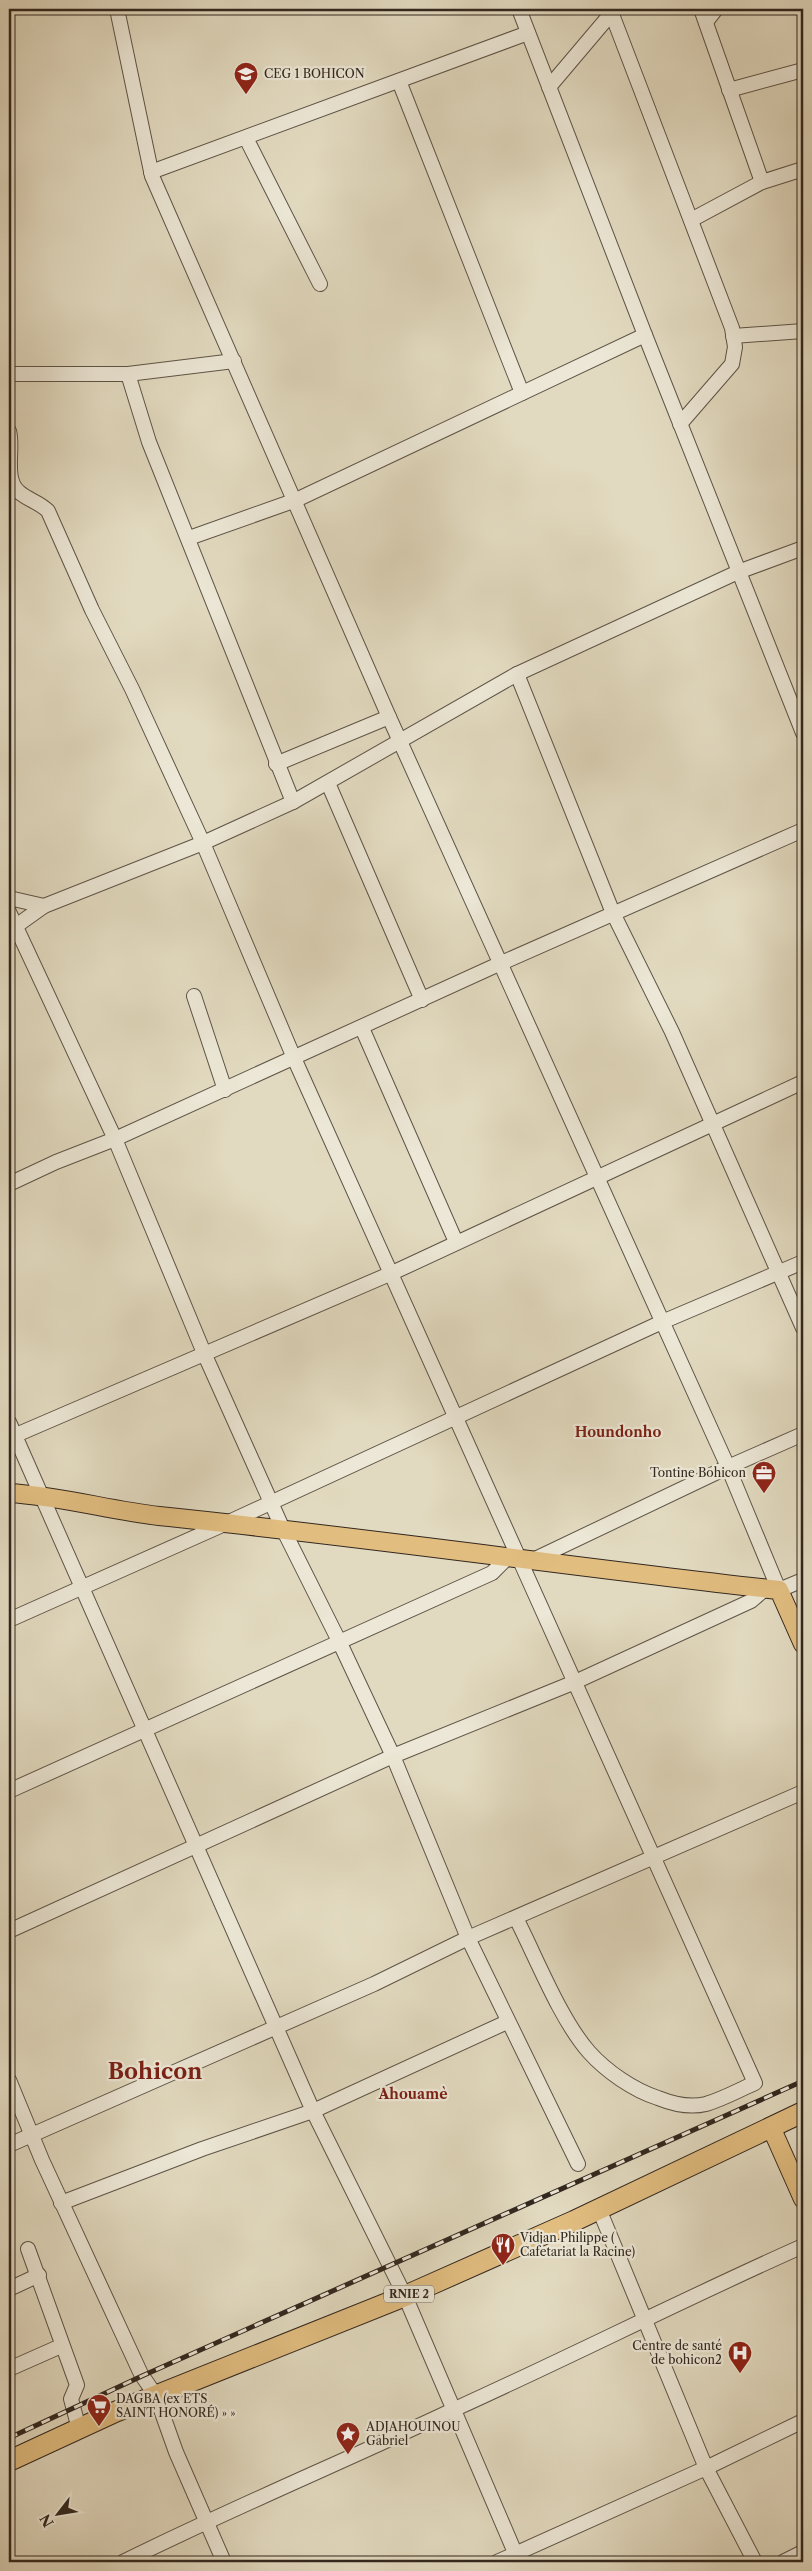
<svg xmlns="http://www.w3.org/2000/svg" width="812" height="2571" viewBox="0 0 812 2571" font-family="'Libre Caslon Text',serif">
<style>
.lines{fill:none;stroke-linecap:round;stroke-linejoin:round}
.minor-casing{stroke:#5e5447;stroke-width:16}
.major-casing{stroke:#32271f;stroke-width:20}
.highway-casing{stroke:#32271f;stroke-width:22}
.minor{stroke:#ece7d6;stroke-width:14}
.major{stroke:#e1bd80;stroke-width:18}
.highway{stroke:#e1bd80;stroke-width:20}
.rail-casing{stroke:#32271f;stroke-width:5}
.rail{stroke:#ece7d6;stroke-width:3;stroke-dasharray:9;stroke-linecap:butt}
.labels{text-anchor:middle;stroke-width:4.5;stroke-linejoin:round;paint-order:stroke}
.shield{fill:#ece7d6;stroke:#6a6156;stroke-width:1}
.shield-label{font-size:11px;font-weight:bold;fill:#32271f}
.poi-label{font-size:12px;fill:#32271f;stroke:#ece7d6;text-anchor:start}
.neighbourhood-label{font-size:14px;font-weight:bold;fill:#7a1f14;stroke:#ece7d6}
.town-label{font-size:22px;font-weight:bold;fill:#7a1f14;stroke:#ece7d6}
</style>
<rect width="100%" height="100%" fill="#e2dac0"/>
<filter id="stains"><feTurbulence type="fractalNoise" baseFrequency=".004" numOctaves="4"/><feColorMatrix values="0 0 0 0 .2 0 0 0 0 .09 0 0 0 0 .02 0 0 0 .5 -.17"/></filter>
<radialGradient id="worn" r=".72"><stop offset=".6" stop-color="#630" stop-opacity="0"/><stop offset="1" stop-color="#630" stop-opacity=".3"/></radialGradient>
<g class="lines">
<defs>
<g id="minor">
<path d="M117,9l35,167 237,541 339,750 51,123 24,-10"/>
<path d="M519,9l126,326 158,398"/>
<path d="M610,9l122,319 3,19 -3,17 -52,60"/>
<path d="M701,9l61,173"/>
<path d="M706,22l10,-13"/>
<path d="M399,81l123,312"/>
<path d="M549,87l66,-78"/>
<path d="M729,90l74,-20"/>
<path d="M246,138l74,146"/>
<path d="M151,172l377,-139"/>
<path d="M691,220l71,-38 41,-13"/>
<path d="M733,336l70,-5"/>
<path d="M9,374h119l106,-13"/>
<path d="M128,374l21,68 144,360"/>
<path d="M9,431c5,17 -6,48 10,61 9,8 20,10 29,19l44,99 40,79 71,154 91,215 461,1025c-16,7 -32,16 -49,21 -16,4 -33,0 -48,-6 -25,-8 -52,-27 -69,-46 -29,-33 -53,-95 -73,-134"/>
<path d="M189,538l107,-38 349,-165"/>
<path d="M517,674l96,239 59,119 131,296"/>
<path d="M276,764l113,-47"/>
<path d="M328,783l94,217"/>
<path d="M9,898l35,8"/>
<path d="M9,912l106,227 89,214 78,174 57,114 54,115 75,182 110,226"/>
<path d="M9,931l35,-25 159,-63 90,-41 224,-128 221,-102 65,-24"/>
<path d="M194,996l31,94"/>
<path d="M362,1028l94,214"/>
<path d="M9,1184l47,-22 59,-23 384,-175 304,-134"/>
<path d="M9,1422l304,689 92,185 114,266"/>
<path d="M9,1438l383,-165 411,-191"/>
<path d="M533,1560l195,-93 75,-33"/>
<path d="M9,1620l220,-98 433,-200 141,-60"/>
<path d="M9,1791l483,-218 15,-15"/>
<path d="M9,1931l384,-175 182,-74 176,-81 14,-12"/>
<path d="M9,2080l33,80 99,214 15,22 20,56 48,110"/>
<path d="M9,2145l365,-161 94,-46 335,-146"/>
<path d="M61,2203l141,-54 111,-38 194,-89"/>
<path d="M599,2209l107,259 49,94"/>
<path d="M28,2249l49,136 -6,14 8,30"/>
<path d="M9,2289l30,-14"/>
<path d="M9,2369l52,-23"/>
<path d="M123,2562c109,-54 222,-101 332,-153 117,-53 231,-111 348,-163"/>
<path d="M497,2562l209,-94 97,-47"/>
<path d="M783,2562l20,-10"/>
</g>
<g id="major">
<path d="M9,1493c51,3 99,17 150,23 207,21 413,51 620,74l24,54"/>
<path d="M771,2127l32,72"/>
</g>
<path id="highway" d="M9,2461l106,-49 290,-116 169,-75 229,-109"/>
</defs>
<use href="#minor" class="minor-casing"/>
<use href="#major" class="major-casing"/>
<use href="#highway" class="highway-casing"/>
<use href="#minor" class="minor"/>
<use href="#major" class="major"/>
<use href="#highway" class="highway"/>
<defs>
<path id="rail" d="M9,2438l133,-62 661,-295"/>
</defs>
<use href="#rail" class="rail-casing"/>
<use href="#rail" class="rail"/>
</g>
<defs>
<symbol id="school-pin" viewBox="-11 -11 22 30"><path d="M0 17L-7.5 6A9.5 9.5 0 1 1 7.5 6Z" fill="#8f2418" stroke="#ece7d6"/><path d="M0-5L7-2L0 1L-7-2ZM-4 1L0 2.5L4 1V4Q0 6-4 4Z" fill="#fff"/></symbol>
<symbol id="office-pin" viewBox="-11 -11 22 30"><path d="M0 17L-7.5 6A9.5 9.5 0 1 1 7.5 6Z" fill="#8f2418" stroke="#ece7d6"/><path d="M-6-3h4V-5.5h4V-3h4V5H-6ZM-1-4.5V-3h2v-1.5ZM-6 0V1H6V0Z" fill="#fff"/></symbol>
<symbol id="restaurant-pin" viewBox="-11 -11 22 30"><path d="M0 17L-7.5 6A9.5 9.5 0 1 1 7.5 6Z" fill="#8f2418" stroke="#ece7d6"/><path d="M-5-6h1v4h1v-4h1v4h1v-4h1v5L-1.5 .5V6h-2V.5L-5-1ZM5-6V6H3V1.5H1.5Q1.5-4 5-6Z" fill="#fff"/></symbol>
<symbol id="hospital-pin" viewBox="-11 -11 22 30"><path d="M0 17L-7.5 6A9.5 9.5 0 1 1 7.5 6Z" fill="#8f2418" stroke="#ece7d6"/><path d="M-5-5h3v3.5h4V-5h3V5h-3V1.5h-4V5h-3Z" fill="#fff"/></symbol>
<symbol id="supermarket-pin" viewBox="-11 -11 22 30"><path d="M0 17L-7.5 6A9.5 9.5 0 1 1 7.5 6Z" fill="#8f2418" stroke="#ece7d6"/><path d="M-6-5.5h2.5l.6 2H6L4.5 2H-2.5L-4.4-4H-6ZM-1.5 3.2a1.3 1.3 0 1 0 .1 0ZM3 3.2a1.3 1.3 0 1 0 .1 0Z" fill="#fff"/></symbol>
<symbol id="sight-pin" viewBox="-11 -11 22 30"><path d="M0 17L-7.5 6A9.5 9.5 0 1 1 7.5 6Z" fill="#8f2418" stroke="#ece7d6"/><path d="M0-6L1.8-2.2L6-1.7L2.9 1.2L3.7 5.4L0 3.3L-3.7 5.4L-2.9 1.2L-6-1.7L-1.8-2.2Z" fill="#fff"/></symbol>
</defs>
<g fill-rule="evenodd">
<use href="#school-pin" x="232" y="60" width="28" height="38"/>
<use href="#office-pin" x="750" y="1459" width="28" height="38"/>
<use href="#restaurant-pin" x="489" y="2231" width="28" height="38"/>
<use href="#hospital-pin" x="726" y="2339" width="28" height="38"/>
<use href="#supermarket-pin" x="85" y="2392" width="28" height="38"/>
<use href="#sight-pin" x="334" y="2420" width="28" height="38"/>
</g>
<g class="labels">
<rect class="shield" x="384" y="2285.5" width="50" height="17" rx="4"/>
<g class="shield-label">
<text x="409" y="2298">RNIE 2</text>
</g>
<g class="poi-label">
<text x="264" y="78">CEG 1 BOHICON</text>
<text x="746" y="1477" text-anchor="end">Tontine Bohicon</text>
<text x="520" y="2242">Vidjan Philippe (<tspan x="520" dy="14">Cafetariat la Racine)</tspan></text>
<text x="722" y="2350" text-anchor="end">Centre de santé<tspan x="722" dy="14">de bohicon2</tspan></text>
<text x="116" y="2403">DAGBA (ex ETS<tspan x="116" dy="14">SAINT HONORÉ) » »</tspan></text>
<text x="366" y="2431">ADJAHOUINOU<tspan x="366" dy="14">Gabriel</tspan></text>
</g>
<g class="neighbourhood-label">
<text x="618" y="1437">Houndonho</text>
<text x="413" y="2099">Ahouamè</text>
</g>
<g class="town-label">
<text x="155" y="2079">Bohicon</text>
</g>
</g>
<rect width="812" height="2571" fill="none" stroke="#e2dac0" stroke-width="30"/>
<rect x="10" y="10" width="792" height="2551" fill="none" stroke="#32271f" stroke-width="2.5"/>
<rect x="15" y="15" width="782" height="2541" fill="none" stroke="#32271f"/>
<g transform="translate(58 2514) rotate(239)" stroke="#ece7d6" stroke-width="4" paint-order="stroke">
<path d="M0-4L9 19L0 12L-9 19Z" fill="#32271f"/>
<text y="-8" font-size="14" font-weight="bold" text-anchor="middle" fill="#32271f">N</text>
</g>
<rect width="100%" height="100%" filter="url(#stains)"/>
<rect width="100%" height="100%" fill="url(#worn)"/>
</svg>
